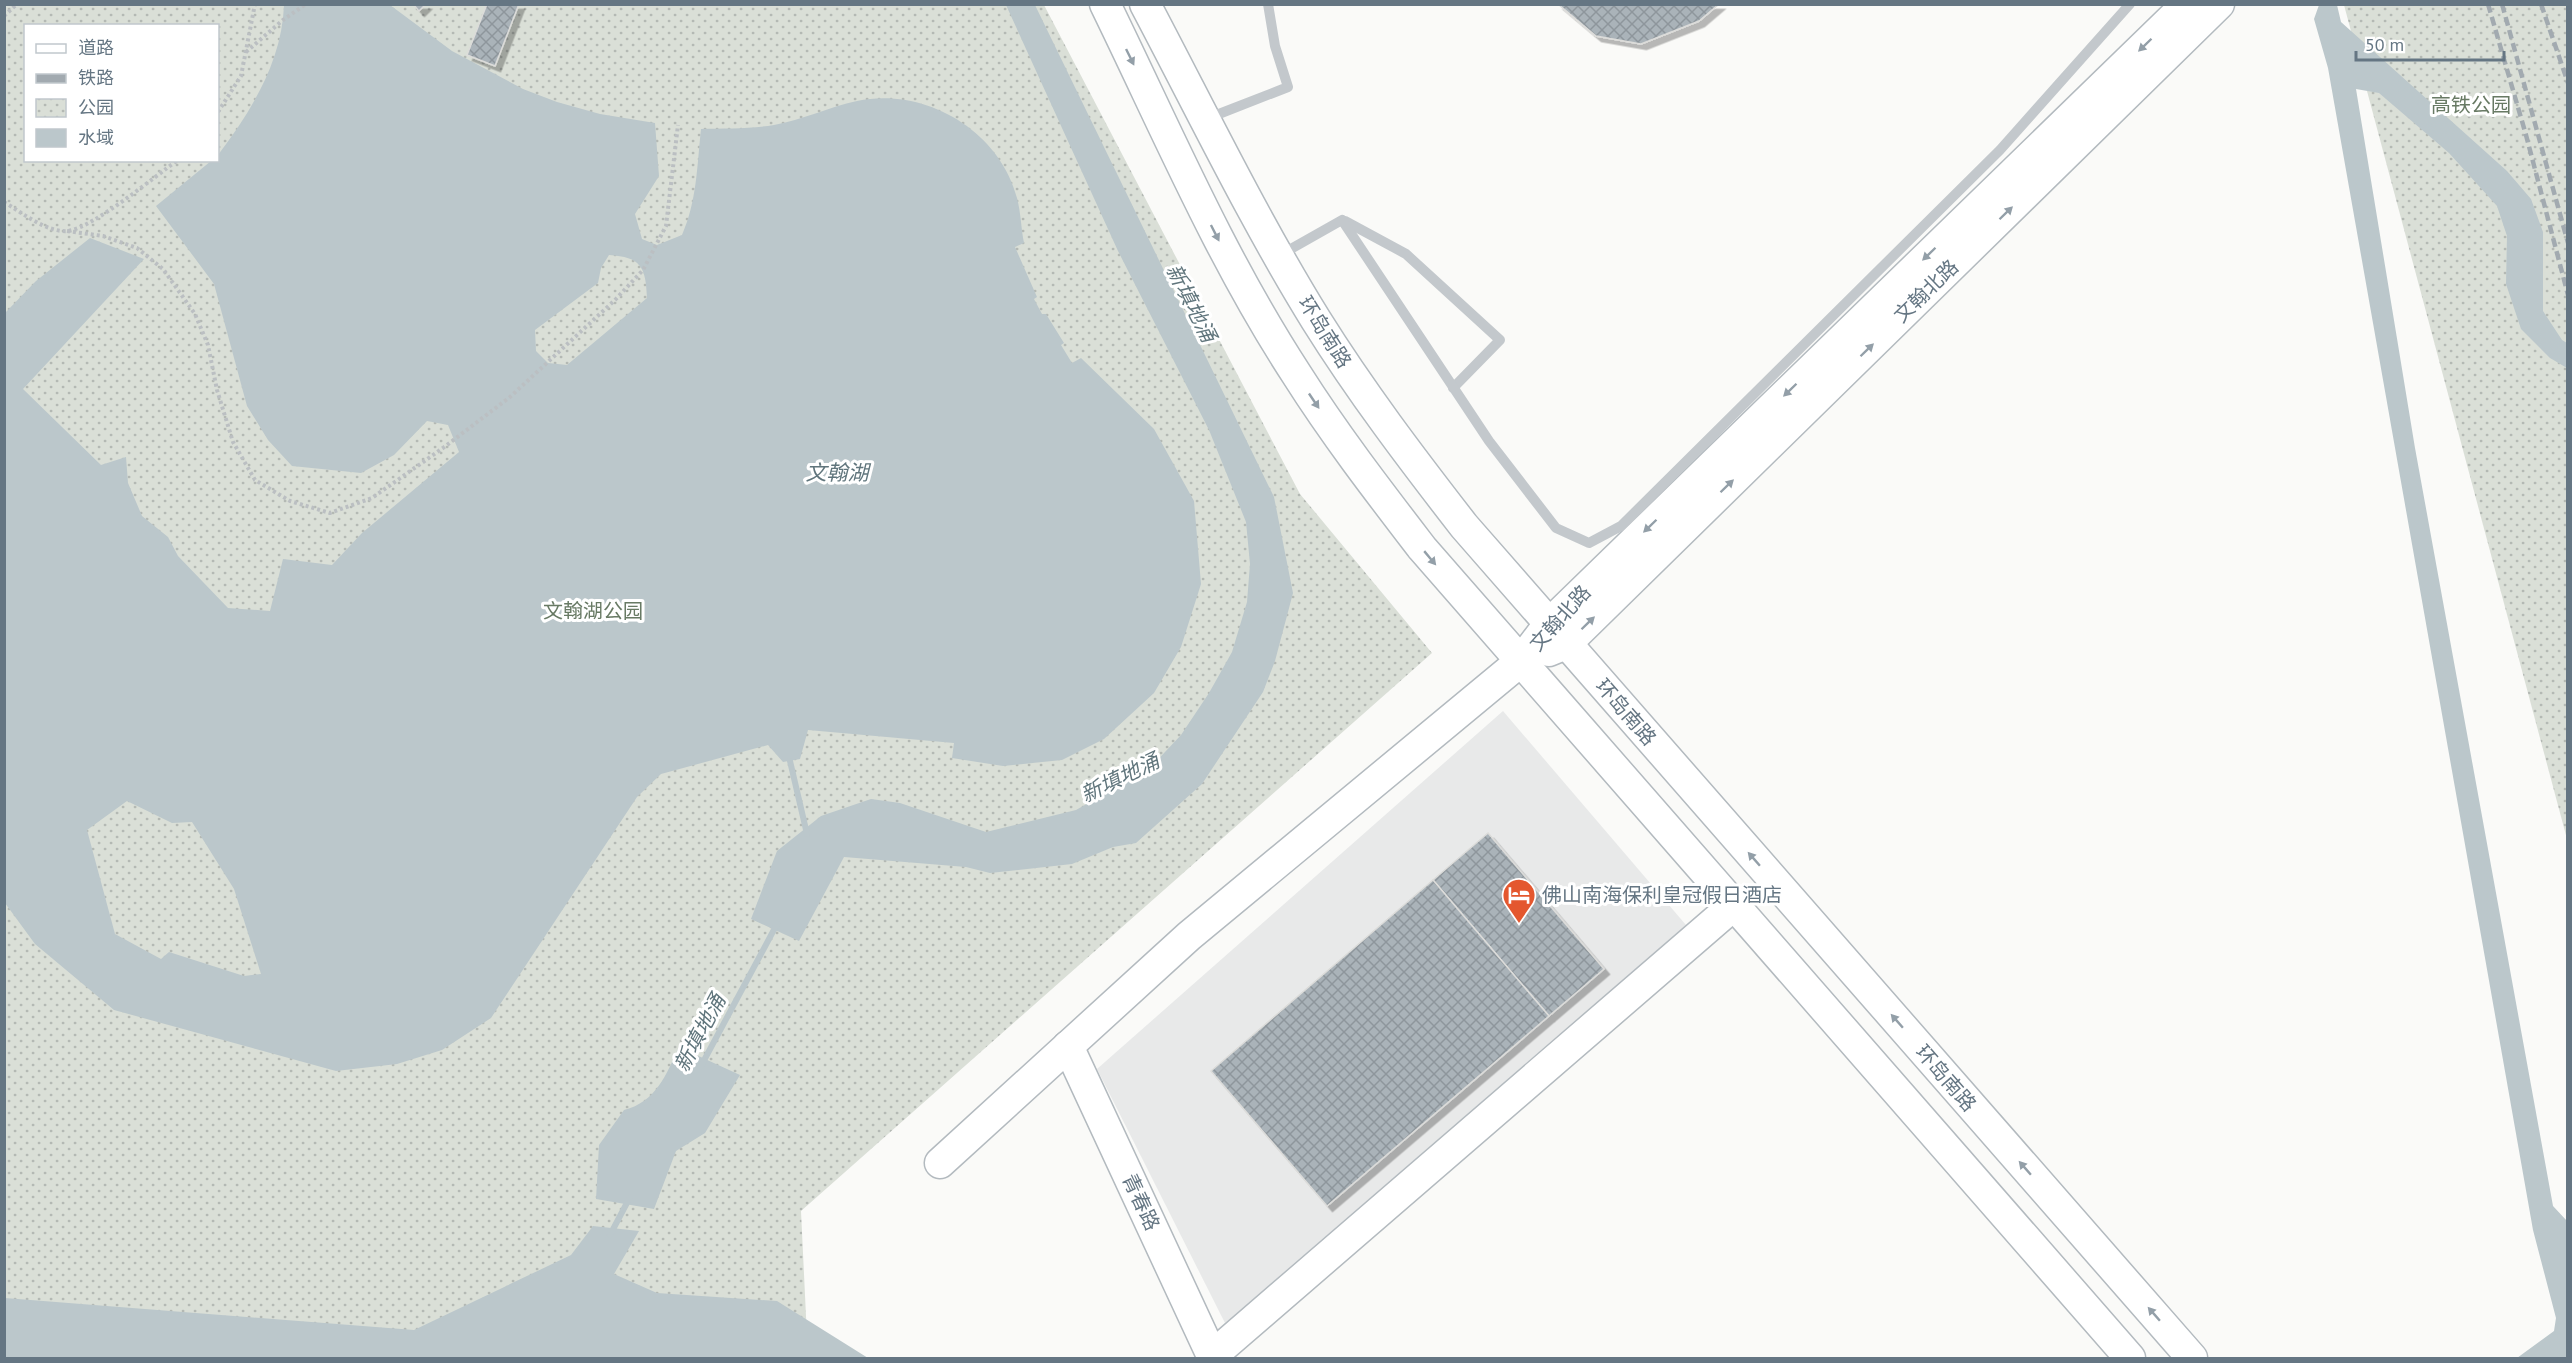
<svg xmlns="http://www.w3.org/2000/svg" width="2572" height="1363" viewBox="0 0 2572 1363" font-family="'PT Sans','Noto Sans SC',sans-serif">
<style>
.built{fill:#e8e9e9}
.park{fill:url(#park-dots);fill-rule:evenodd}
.water{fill:#bbc7cb;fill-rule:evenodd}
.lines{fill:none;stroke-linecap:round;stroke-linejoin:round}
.stream{stroke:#bbc7cb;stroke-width:6}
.building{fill:url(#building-cross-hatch);stroke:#dcdcda;stroke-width:1.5;filter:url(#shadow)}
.secondary-casing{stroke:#b3babf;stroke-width:33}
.path{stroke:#bbbfc2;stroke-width:4;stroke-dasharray:3 3;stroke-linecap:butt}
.lane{stroke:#c3c8cc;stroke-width:10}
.secondary{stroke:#fff;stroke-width:30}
.rail{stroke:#a2aab0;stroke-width:4.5;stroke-dasharray:9 4.5;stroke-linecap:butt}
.oneway{fill:#939fa8}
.labels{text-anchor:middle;stroke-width:6;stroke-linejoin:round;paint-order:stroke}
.park-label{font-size:20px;fill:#687a64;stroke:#fff}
.street-label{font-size:20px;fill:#657683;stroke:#fff}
.poi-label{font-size:20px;fill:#657683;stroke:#fff;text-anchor:start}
.water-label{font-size:21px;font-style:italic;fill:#60757c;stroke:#fff}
</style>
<defs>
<pattern id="park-dots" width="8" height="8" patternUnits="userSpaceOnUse" patternTransform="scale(1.5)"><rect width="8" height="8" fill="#dadfd7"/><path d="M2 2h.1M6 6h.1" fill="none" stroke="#b4b9b4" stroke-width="1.8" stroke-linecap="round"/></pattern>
<pattern id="building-cross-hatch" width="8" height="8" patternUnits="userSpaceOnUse" patternTransform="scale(1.5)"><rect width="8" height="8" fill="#aab3b9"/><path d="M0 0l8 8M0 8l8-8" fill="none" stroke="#8e969c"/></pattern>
<filter id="shadow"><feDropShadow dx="5.5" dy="5.5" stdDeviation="0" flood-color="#0004"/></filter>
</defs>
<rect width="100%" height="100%" fill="#fafaf8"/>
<path class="built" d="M1503,711l183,214 -461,398 -128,-254z"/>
<g class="park">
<path d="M5,5h1039l256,489 132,159 -631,558 7,147h-803zM26,26h192v134h-192z"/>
<path d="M2344,5h223v834z"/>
</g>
<g class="water">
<path d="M284,5h106l62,46 71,38 34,13 43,12 55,9 4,53 -24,38 7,25 15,6 25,-10c15,-34 15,-69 19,-106 23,-1 49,0 73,-4 28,-5 55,-18 83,-24 68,-14 142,29 160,97 4,15 4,30 7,45l-9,4 22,50 -3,2 8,15h4l18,29 -3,2 11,18 9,-5 73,71 40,72 7,83 -20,63 -27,46 -50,46 -42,21 -59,6 -51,-8 2,-15 -146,-13 -8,29 -17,3 -15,-17 -107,29 -24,23 -146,221 -49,32 -45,14 -61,7 -222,-61 -79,-66 -30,-41v-590l31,-32 54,-43 54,21 -121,130 78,76 25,-8 2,26 14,33 26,21 10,19 50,52 42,3 13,-52 49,6 30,-32 97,-81 -11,-27 -21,-4 -33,34 -33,18 -69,-7 -24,-26 -21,-34 -33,-122 -58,-78 55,-45 7,-1v-5c33,-44 64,-93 66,-150zM609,255c32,2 37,12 38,43l-80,67 -19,-2 -12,-12 -1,-21 63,-47 3,-15zM127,801l45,22 20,-1 42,67 27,85 -17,2 -75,-24 -8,7 -46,-25 -28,-104z"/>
<path d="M1006,5h29l239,492 19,96 -18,68 -12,31 -61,92 -66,59 -23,4 -41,17 -82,9 -24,-6 -122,-10 -45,84 -48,-22 26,-68 44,-35 50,-17 29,4 86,29 90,-22 73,-41 32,-34 28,-42 23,-41 15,-50 3,-38 -4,-42 -37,-92 -91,-179z"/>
<path d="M2319,5h18l4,17 166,149 24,28 12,33v79l19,29 5,3v25l-17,-10 -29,-29 -15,-45 1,-48 -10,-30 -48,-53 -70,-60 -23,-4 59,359 138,758 14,15v137h-50l37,-27 2,-13 -23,-88 -205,-1162 -14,-49z"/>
<path d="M679,1047l61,28 -35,58 -29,18 -22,58 -58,-10 3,-54 25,-35c32,-8 42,-35 55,-63z"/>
<path d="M593,1226l46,5 -25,43 43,19 120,8 91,57h-863v-60l409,32 157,-75z"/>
</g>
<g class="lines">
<g class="stream">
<path d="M790,761l17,73"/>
<path d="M701,1066l76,-142"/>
<path d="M610,1235l19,-36"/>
</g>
</g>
<g class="building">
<path d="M413,4h13l-7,7z"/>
<path d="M487,4h32l-24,62 -28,-11z"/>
<path d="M1558,4h161l-20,17 -58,23 -45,-8z"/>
<path d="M1488,833l116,136 -55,47 -116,-136z"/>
<path d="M1433,880l116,136 -222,190 -116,-135z"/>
</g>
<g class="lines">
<defs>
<g id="secondary">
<path d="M1105,4c61,125 116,255 192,371 38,60 82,117 125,173l708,810"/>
<path d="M1145,4c56,106 108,214 171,316 45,72 96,139 148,206l728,832"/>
<path d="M1549,651l17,-7 653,-640"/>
<path d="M1068,1046l145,312"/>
<path d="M940,1163l249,-227 332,-275 28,-37 638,-620"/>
<path d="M1212,1356l522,-451"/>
</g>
</defs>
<use href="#secondary" class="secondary-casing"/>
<g class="path">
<path d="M4,16l13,-12"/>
<path d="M246,52l37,-32 23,-16"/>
<path d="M218,112l23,-36 14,-72"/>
<path d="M4,202c17,10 43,31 64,29 26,-4 86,-54 110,-71"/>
<path d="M67,231l36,5 34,12 26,21 32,45 13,31 9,45 16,52 22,38 35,21 40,12 42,-15 71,-50 67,-51 105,-97 28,-30 23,-44 12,-101"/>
</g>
<g class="lane">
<path d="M1206,119l82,-32 -13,-41 -7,-42"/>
<path d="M1345,221l61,33 94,86 -47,48"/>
<path d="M1280,255l62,-35 147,221 67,87 33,15 32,-17 379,-376 130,-146"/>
</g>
<use href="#secondary" class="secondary"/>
<g class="rail">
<path d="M2488,4l38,131 42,160"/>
<path d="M2502,4l66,239"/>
<path d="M2541,4l27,79"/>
</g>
</g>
<defs><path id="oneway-solid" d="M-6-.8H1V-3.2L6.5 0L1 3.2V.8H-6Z" transform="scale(1.5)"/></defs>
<g class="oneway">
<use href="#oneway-solid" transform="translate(2145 45) rotate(136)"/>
<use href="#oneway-solid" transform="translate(1130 57) rotate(64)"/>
<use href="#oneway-solid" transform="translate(2006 213) rotate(-44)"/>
<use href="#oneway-solid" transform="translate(1215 233) rotate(63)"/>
<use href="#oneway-solid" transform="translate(1929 254) rotate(136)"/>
<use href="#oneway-solid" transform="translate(1867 350) rotate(-44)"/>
<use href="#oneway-solid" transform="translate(1790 390) rotate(136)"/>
<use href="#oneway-solid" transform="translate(1314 401) rotate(56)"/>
<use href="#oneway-solid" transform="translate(1727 486) rotate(-44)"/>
<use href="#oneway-solid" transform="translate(1650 526) rotate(136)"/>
<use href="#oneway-solid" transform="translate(1430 558) rotate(50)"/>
<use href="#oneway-solid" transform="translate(1588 623) rotate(-44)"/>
<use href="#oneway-solid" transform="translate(1754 859) rotate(-131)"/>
<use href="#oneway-solid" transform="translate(1897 1021) rotate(-131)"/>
<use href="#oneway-solid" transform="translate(2025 1168) rotate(-131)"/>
<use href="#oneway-solid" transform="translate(2154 1314) rotate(-131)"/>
</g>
<defs>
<symbol id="hotel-pin" viewBox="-11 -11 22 30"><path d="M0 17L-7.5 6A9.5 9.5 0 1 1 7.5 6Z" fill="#e4572e" stroke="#fff"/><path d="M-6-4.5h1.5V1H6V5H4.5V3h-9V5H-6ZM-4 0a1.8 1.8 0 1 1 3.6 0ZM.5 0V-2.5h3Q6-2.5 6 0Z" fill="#fff"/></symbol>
</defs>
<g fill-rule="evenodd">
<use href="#hotel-pin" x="1500" y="876" width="38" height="52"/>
</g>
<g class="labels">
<g class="park-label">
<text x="2471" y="112">高铁公园</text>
<text x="593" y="618">文翰湖公园</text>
</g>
<g class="street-label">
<text transform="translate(1926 291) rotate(-44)" y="7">文翰北路</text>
<text transform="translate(1325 332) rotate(58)" y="7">环岛南路</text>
<text transform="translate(1560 618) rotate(-48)" y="7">文翰北路</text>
<text transform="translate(1626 712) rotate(49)" y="7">环岛南路</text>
<text transform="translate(1946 1078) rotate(49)" y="7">环岛南路</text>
<text transform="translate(1141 1202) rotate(65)" y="7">青春路</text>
</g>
<g class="poi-label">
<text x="1542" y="902">佛山南海保利皇冠假日酒店</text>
</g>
<g class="water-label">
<text transform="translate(1191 303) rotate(63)" y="7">新填地涌</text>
<text x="837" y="480">文翰湖</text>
<text transform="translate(1120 778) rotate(-26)" y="7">新填地涌</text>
<text transform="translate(700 1033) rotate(-62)" y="7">新填地涌</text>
</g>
</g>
<rect width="2572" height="1363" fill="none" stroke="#657683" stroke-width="12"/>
<rect x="24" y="24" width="195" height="138" fill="#ffffff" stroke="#c1c8cd" stroke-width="1.5"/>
<rect x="36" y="44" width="30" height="9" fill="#ffffff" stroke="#c1c8cd" stroke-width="1.5"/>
<text x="78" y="54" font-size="18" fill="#657683">道路</text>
<rect x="36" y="74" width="30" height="9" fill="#a2aab0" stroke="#c1c8cd" stroke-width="1.5"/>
<text x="78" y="84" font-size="18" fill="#657683">铁路</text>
<rect x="36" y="99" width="30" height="18" fill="url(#park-dots)" stroke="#c1c8cd" stroke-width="1.5"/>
<text x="78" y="114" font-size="18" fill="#657683">公园</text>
<rect x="36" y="129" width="30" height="18" fill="#bbc7cb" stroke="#c1c8cd" stroke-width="1.5"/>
<text x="78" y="144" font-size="18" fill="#657683">水域</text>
<path d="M2356 51v9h148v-9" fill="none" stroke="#657683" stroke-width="3"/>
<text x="2365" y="51" font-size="18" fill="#657683" stroke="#ffffff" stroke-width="4.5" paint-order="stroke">50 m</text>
</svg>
